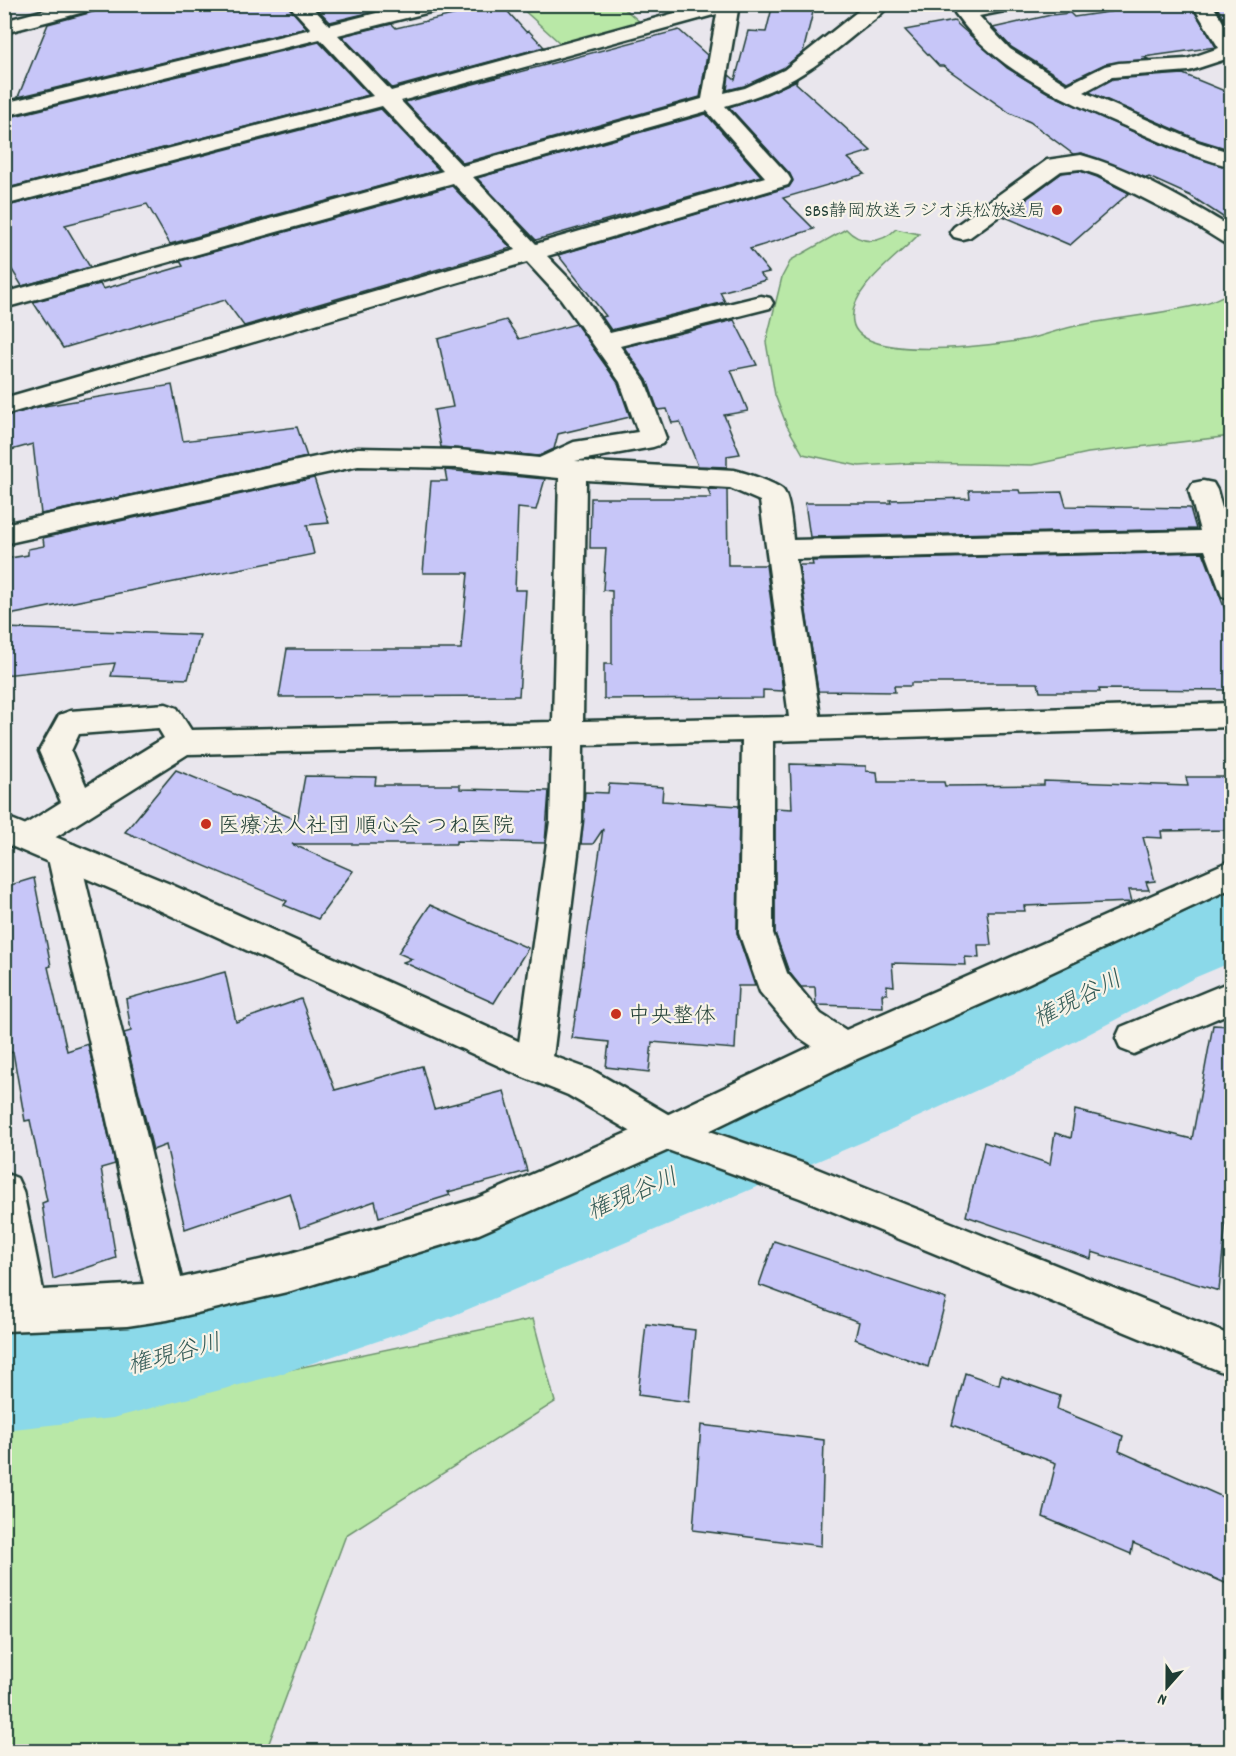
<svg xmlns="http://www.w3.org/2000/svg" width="1236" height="1756" viewBox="0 0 1236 1756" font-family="Dekko,'Klee One',sans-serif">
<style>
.green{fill:#b9e8a7;stroke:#6c926e;stroke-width:1.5}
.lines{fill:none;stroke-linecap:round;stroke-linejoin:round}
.river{fill:#8bd9e9;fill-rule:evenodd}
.building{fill:#c7c6f8;stroke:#1f3d34;stroke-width:1.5}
.street-casing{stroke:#1f3d34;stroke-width:5}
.secondary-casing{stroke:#1f3d34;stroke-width:5}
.street{fill:#f7f3e8;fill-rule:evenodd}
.secondary{fill:#f7f3e8;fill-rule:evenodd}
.poi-dot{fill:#c8321e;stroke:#f7f3e8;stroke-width:2}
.labels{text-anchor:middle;stroke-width:4.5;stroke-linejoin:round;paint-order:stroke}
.far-poi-label{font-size:18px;fill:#1f3d34;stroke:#f7f3e8;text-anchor:end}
.poi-label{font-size:22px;fill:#1f3d34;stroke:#f7f3e8;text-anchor:start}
.water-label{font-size:24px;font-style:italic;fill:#355c58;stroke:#f7f3e8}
</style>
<rect width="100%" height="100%" fill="#e9e6ed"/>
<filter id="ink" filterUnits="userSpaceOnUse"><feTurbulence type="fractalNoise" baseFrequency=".0167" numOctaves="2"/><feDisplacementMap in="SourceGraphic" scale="12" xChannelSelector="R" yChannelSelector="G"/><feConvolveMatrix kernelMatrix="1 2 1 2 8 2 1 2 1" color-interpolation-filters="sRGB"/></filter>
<g filter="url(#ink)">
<g class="green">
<path d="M518,5h102l21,18 -80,21z"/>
<path d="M846,229c15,16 35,15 50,0l23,5c-18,21 -72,55 -66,88 7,42 144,23 175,17 18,-4 35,-11 53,-14 40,-8 82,-11 121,-21 10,-2 20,-8 29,-12v144l-143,17 -56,12 -121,-2 -52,3 -56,-12 -16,-28 -12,-31 -9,-53 16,-65 9,-17z"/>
<path d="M533,1319l22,83 -209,133 -80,216h-261v-322z"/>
</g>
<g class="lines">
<path class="river" d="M1232,889v73l-38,16 -175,93 -147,67 -420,178 -175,59 -164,43 -109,12v-100l109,-12 164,-41 175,-55 356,-142 149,-63 177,-89z"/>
</g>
<g class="building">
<path d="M107,4h179l21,24 -289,69 30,-73 52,-14z"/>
<path d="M313,4h62l5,6 -50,12z"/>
<path d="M501,4l25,28 3,-1 15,16 -152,41 -50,-52 50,-12 4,4z"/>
<path d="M773,4h42l-12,48 -20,16 -39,18 -17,4 2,-15 6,5 13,-49 18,1z"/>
<path d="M1164,4h26l26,43 -72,10 4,2 -43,5 -38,18 -56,-35 -18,-19 58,-13 19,-2 4,4z"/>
<path d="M1215,4h17v28z"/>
<path d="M954,21l53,47 43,26 124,56 58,19v54l-41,-27 -42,-19 -2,1 -65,-25 -9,1 -43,-32 -20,-9 -67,-47h-4l-34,-36z"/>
<path d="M679,30l28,25 -7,42 -237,66 -58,-61z"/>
<path d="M319,42l50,53 -365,94v-60l6,-12z"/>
<path d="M1183,74l49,20v56l-33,-10 -110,-48 24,-13z"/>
<path d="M797,80l-1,3 75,68 -23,7 17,16 -82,24 31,31 -64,20 19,23 -9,2 6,6 -46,12 5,10 -114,28 -9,-13 4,-1 -48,-61 231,-68 4,-6 -3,-7 -61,-67 36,-12z"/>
<path d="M381,109l58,61 -269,74 -23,-40 -82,21 25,42 -68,19 -18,-29v-50z"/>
<path d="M706,114l55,62 -225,64 -59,-62z"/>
<path d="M1080,171l17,6 32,16 -59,52 -67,-29 59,-43z"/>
<path d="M452,186l59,62 -267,78 -19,-26 -162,48 -30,-46 67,-18 3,5 80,-23 -3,-5z"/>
<path d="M506,320l13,19 57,-15 42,59 12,34 -72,17 -4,15 -15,7 -98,-9 -7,-37 19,-3 -15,-68z"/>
<path d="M734,320l23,45 -26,5 17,41 -24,4 16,39 -13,2v11l-29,-1 -18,-44 -8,1 -5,-14 -9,1 -11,-30 -23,-33z"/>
<path d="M172,385l11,56 114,-14 10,30 -266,57 -8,-70 -29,8v-35l34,-10z"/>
<path d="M445,470l100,9 -9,31 -18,-2 -3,82h11l-7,106 -240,1 8,-48h174l7,-76h-45l8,-92h16z"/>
<path d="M314,478l15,45 -22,2 7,29 -310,62v-57l24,-4v-6l16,-3 -1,-8z"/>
<path d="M708,489l19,1 1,75h38l17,126 -20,-1v8l-159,1v-35h8v-73l-9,-1 3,-42h-16l1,-50h120z"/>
<path d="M969,490h50l1,3 42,-1 4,14 124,2 6,21 -386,8 -5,-34h86l-1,-3 80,-2z"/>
<path d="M1203,552l29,76v62l-133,-1 1,3h-60l-2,-9h-127v3h-17l1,6 -77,-1 -19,-126h14l-1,-4z"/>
<path d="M4,628l121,4 75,3 -12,44 -77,-3 4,-13 -111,12z"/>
<path d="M790,764l76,2v5l11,1 1,10h66l1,4 99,-1v-4l144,5 -2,-9h46v53l-71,1 1,7 -19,-1 12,44 -9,1 3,8h-20l3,12 -108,4 1,5h-38l4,34h-13l1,13 -14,-1 1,8 -74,-2 2,23 -7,-1v9h-5l1,13 -67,-2 -1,-18h-14l-12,-15 -14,-39v-125l17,1z"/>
<path d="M176,770l121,50 8,-44 71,1 -1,8h85v4l89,2 -4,52 -89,-2v3h-164l61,27 -35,48 -34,-14 3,-4 -162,-69z"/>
<path d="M609,784l54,3 -1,14 77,5 -2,127 18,53h-17l-3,63 -83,-7 -3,30 -43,-5 3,-25 -37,-4 31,-209 -10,15h-12l4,-52 23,1z"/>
<path d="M34,878l17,88 -3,1 19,84 21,-7 27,120 -14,4 15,90 -63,21 -11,-76 5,-2 -17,-81 -5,1 -12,-69 -9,3v-168z"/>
<path d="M430,905l98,43 -34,55 -91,-41 9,-3 -14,-6z"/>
<path d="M225,972l11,50 65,-23 34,91 87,-24 12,43 70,-18 23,80 -79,21 2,3 -71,22 -4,-16 -75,27 -10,-35 -105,36 -19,-84 -13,5 -29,-117 7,-2 -5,-32z"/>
<path d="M1213,1025l19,1v185l-5,-1 -8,81 -127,-39 -1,7 -125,-43 18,-74 66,22 5,-31 16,5 4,-28 117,29z"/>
<path d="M774,1241l172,58 -18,68 -73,-28 4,-17 -100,-37z"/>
<path d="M646,1324l49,6 -6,72 -51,-7z"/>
<path d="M965,1373l34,12 2,-10 59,21 -3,13 66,27 -4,15 113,50v85l-99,-43 -2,11 -88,-37 13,-54 -104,-38z"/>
<path d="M701,1425l123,15 -3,106 -128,-16z"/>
</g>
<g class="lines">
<defs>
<g id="street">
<path d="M67,4h35l-3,4 -95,25v-12z"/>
<path d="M288,4h21l20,21 83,-21h37l-3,4 -108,27 53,56 317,-87h31l-15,89 21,-5 39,-18 83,-66h23c-8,11 -22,20 -32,28 -47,39 -73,57 -133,74l63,69 3,5 -3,5 -241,71 32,33 31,44 151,-37 9,2 3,5 -3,5 -150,38 25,35 21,57 -4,6 -9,3 -78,14 159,9c12,3 39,12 48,19 8,7 10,40 11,51l407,-9 -11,-41 4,-7 10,-2 10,2 4,7 15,55v54l-10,-3 -17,-46 -409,9 24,157 412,-13v24l-459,14v192l14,40 34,41 25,16 386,-170v28l-203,95 -172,76 -177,86 -201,89 -188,57 -124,29 -40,6 -123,5v-158l13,5 6,13 20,99 101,-6 -97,-430 4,-9 12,-4 12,4 4,9 102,424 110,-25 184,-54 179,-78 158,-75 -15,-10 -37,-44 -21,-59 3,-192 -159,4 -1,76 -30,244 -5,11 -13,5 -13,-5 -5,-11 34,-244 2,-75 -364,8 -148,93 -11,4 -11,-4 -5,-9 5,-9 43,-27 -22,-51 20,-36 11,-4 96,-7 11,4 14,22 362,-8 6,-244 -101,-10 -100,-2 -354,78v-20l354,-76 100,2 81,8 35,-16 64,-10 -18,-50 -59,-83 -34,-37 -523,153v-17l512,-148 -63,-67 -449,125v-15l439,-122 -61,-65 -378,99v-14l369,-95 -53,-57 -316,77v-13l307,-74zM717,14l-15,85 -240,67 -61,-65zM707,111l58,66 -229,67 -63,-67zM586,480l144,8 30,13 29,216 -206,4zM158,728l6,10 -78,48 -15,-35 8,-17z"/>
<path d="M979,4h44l-3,4 -41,8 31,33 57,36 38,-19 14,-3 68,-4 32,-11 -27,-44h20l20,33v20l-43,14 -77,6 -28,15 114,50 34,11v14c-39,-10 -75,-27 -112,-43 -61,-27 -125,-54 -165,-111l3,-4z"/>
<path d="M1081,155c49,13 107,46 151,73v17l-8,-2 -32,-20 -94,-48 -18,-6 -19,2 -91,66 -8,2 -8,-2 -4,-5 4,-5 93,-67z"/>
<path d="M1232,981v31l-98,42 -13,-5 -5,-11 5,-11z"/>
</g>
<path id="secondary" d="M4,816l166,68 377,170 47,17 84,49 127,44 427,172v40l-432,-178 -146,-53 -86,-50 -47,-19 -375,-172 -142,-61z"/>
</defs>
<use href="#street" class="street-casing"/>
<use href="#secondary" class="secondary-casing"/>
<use href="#street" class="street"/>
<use href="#secondary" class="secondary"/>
</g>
</g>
<g class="poi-dot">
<circle cx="1057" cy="210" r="6"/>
<circle cx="206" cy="824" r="6"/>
<circle cx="616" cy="1014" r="6"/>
</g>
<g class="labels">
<g class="far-poi-label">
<text x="1045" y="216">SBS静岡放送ラジオ浜松放送局</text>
</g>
<g class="poi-label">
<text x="218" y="832">医療法人社団 順心会 つね医院</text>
<text x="628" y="1022">中央整体</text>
</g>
<g class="water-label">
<text transform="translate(1077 998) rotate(-27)" y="8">権現谷川</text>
<text transform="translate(632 1193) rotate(-23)" y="8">権現谷川</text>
<text transform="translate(174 1353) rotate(-15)" y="8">権現谷川</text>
</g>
</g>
<rect width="1236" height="1756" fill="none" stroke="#f7f3e8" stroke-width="24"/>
<rect x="12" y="12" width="1212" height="1732" fill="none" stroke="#1f3d34" stroke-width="2" filter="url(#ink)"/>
<g transform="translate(1167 1687) rotate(201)" stroke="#f7f3e8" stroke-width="4.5" paint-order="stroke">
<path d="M0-4.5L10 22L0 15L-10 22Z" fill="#1f3d34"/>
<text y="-9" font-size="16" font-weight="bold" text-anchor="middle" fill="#1f3d34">N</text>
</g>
</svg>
